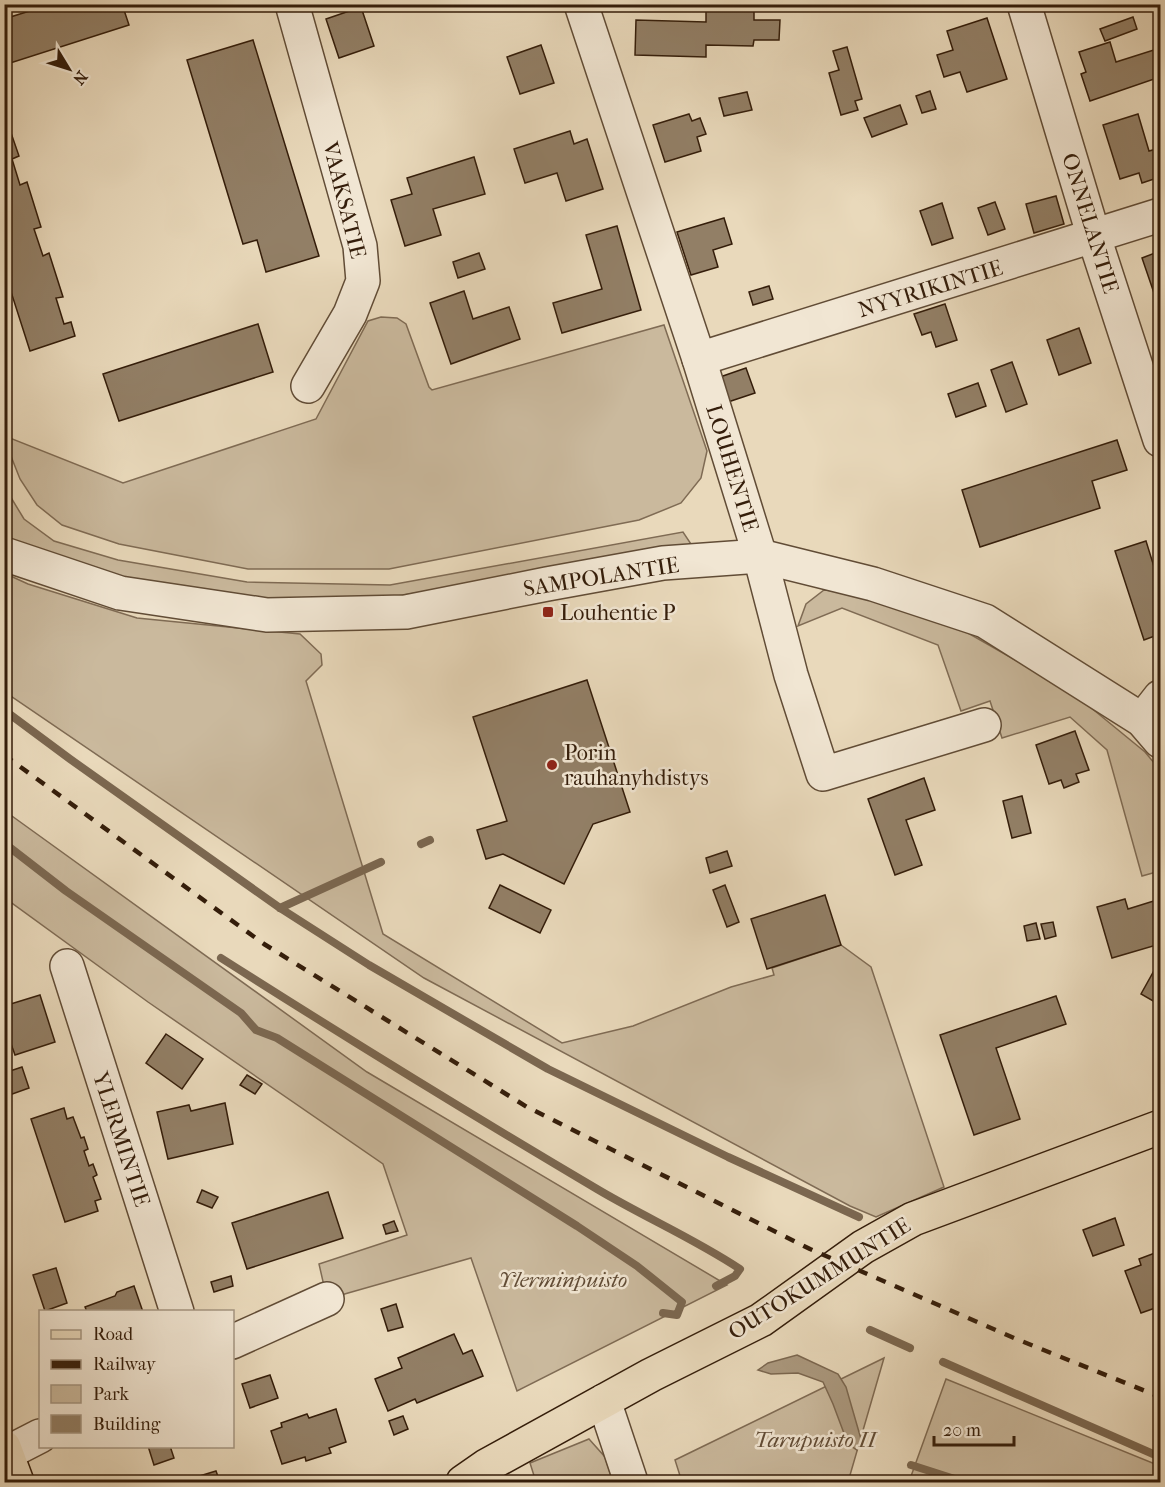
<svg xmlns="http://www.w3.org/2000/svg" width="1165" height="1487" viewBox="0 0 1165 1487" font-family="'IM FELL French Canon',serif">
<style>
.green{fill:#cab99d;stroke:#7f6b54;stroke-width:1.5}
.water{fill:#ab997f;stroke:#7b6750;stroke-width:1.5}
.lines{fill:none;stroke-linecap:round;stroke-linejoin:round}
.stream{stroke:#7b6750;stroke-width:8}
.building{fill:#927f66;stroke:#341d0a;stroke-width:1.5}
.minor-casing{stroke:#614c36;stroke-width:36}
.major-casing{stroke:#341d0a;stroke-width:36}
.minor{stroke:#f1e6d3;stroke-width:33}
.major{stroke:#e9d9bb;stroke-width:33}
.rail{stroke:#341d0a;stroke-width:4.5;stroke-dasharray:10 10;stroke-linecap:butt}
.poi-dot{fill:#8f2418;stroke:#f1e6d3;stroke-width:2}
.labels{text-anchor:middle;stroke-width:5;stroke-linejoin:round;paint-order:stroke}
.street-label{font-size:22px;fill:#341d0a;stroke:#f1e6d3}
.poi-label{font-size:22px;fill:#341d0a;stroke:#f1e6d3;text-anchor:start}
.park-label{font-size:22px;font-style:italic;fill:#614c36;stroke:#f1e6d3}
</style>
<rect width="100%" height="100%" fill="#e9d9bb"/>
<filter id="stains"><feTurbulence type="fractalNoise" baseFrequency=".00333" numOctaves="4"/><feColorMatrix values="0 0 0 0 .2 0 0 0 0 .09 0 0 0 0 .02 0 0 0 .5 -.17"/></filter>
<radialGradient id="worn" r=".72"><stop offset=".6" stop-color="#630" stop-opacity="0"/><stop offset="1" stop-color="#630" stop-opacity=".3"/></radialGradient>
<g class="green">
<path d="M381,317l16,1 9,6 23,63 3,3 232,-65 43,126 -6,27 -20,25 -42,17 -250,49h-141l-129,-25 -57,-19 -25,-20 -17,-26 -15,-38v-5l118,47 193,-64 52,-98z"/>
<path d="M4,486l20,33 30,22 64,19 129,22 143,3 293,-53 8,12 -2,5 -310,50h-126l-135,-21 -113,-40z"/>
<path d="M4,573l24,11 109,34 163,16 21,20 1,11 -16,16 77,253 179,109 71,-17 98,-39 43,-12 -2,-7 69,-23 30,22 73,220 -68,30 -26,-11 -426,-228 -419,-286z"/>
<path d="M824,590l27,2 103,33 119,68 72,59 15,18v101l-18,5 -35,-126 -37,-33 -68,21 -12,-37 -29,10 -23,-66 -96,-37 -44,18 8,-22z"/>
<path d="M5,811l362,261 360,213 -210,106 -46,-133 -144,41 -8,-35 88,-29 -24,-71 -235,-162 -143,-104z"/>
<path d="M884,1358l-36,124h-166l-7,-22z"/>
<path d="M946,1379l214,87v16h-239l-11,-3z"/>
<path d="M589,1439l16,18 8,25h-77l-6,-19z"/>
</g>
<path class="water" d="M797,1355l41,19 8,13 15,52 -4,11 -9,-6 -15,-40 -10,-22 -25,-9 -27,1 -13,-4 10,-7z"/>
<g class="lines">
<g class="stream">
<path d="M4,710l66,49 210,149 89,57 179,104 180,88 131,60"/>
<path d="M4,843l62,48 175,122 15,17 21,8 300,188 60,40 45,36 -5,13 -14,-2"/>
<path d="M421,844l9,-4"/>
<path d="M280,908l101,-46"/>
<path d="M221,958c124,79 249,156 376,231 47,28 98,50 143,80l-5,7 -19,10"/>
<path d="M870,1330l40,18"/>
<path d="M943,1362l217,95"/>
<path d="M911,1465l53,17"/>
</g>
</g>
<g class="building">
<path d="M122,4l7,21 -125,40v-52l3,5 26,-8 -1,-6z"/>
<path d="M361,7l13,39 -35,12 -13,-39z"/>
<path d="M706,10l48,1v9h26l-1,20h-25l-1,6 -47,-1v12l-71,-2 1,-35 70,2z"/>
<path d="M1133,17l4,12 -32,12 -5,-12z"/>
<path d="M987,18l20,61 -40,13 -7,-20 -16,5 -7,-22 16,-5 -6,-19z"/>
<path d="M253,40l66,216 -53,16 -9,-32 -14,4 -56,-184z"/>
<path d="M1110,42l6,20 44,-14v29l-70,24 -9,-27 5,-2 -7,-20z"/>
<path d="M541,45l13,38 -34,11 -13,-37z"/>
<path d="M847,47l15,52 -7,2 3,9 -17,5 -12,-42 10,-3 -6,-19z"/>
<path d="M930,91l6,18 -14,4 -6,-17z"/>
<path d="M747,92l5,18 -28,6 -5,-18z"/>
<path d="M900,105l7,19 -35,13 -8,-19z"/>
<path d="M689,114l3,7 8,-3 6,16 -9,3 4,14 -36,11 -12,-37z"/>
<path d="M1138,114l11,37 11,-3v29l-18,6 -3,-10 -19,6 -17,-54z"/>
<path d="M10,130l9,26 -7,3 8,26 7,-3 14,45 -7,2 9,27 6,-3 14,44 -7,1 8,26 7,-2 4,14 -45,15 -26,-81v-139z"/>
<path d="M570,131l4,13 13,-5 16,50 -37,12 -9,-28 -32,10 -11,-34z"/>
<path d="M474,157l11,37 -52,15 8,26 -36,11 -14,-46 21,-6 -5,-16z"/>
<path d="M1056,196l8,28 -30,9 -8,-29z"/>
<path d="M995,202l10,27 -17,6 -10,-27z"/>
<path d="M942,203l11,35 -21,7 -12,-34z"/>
<path d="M724,218l8,26 -19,6 5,17 -27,8 -14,-43z"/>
<path d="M617,226l24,84 -79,23 -9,-30 49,-14 -16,-54z"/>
<path d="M1160,251v40l-6,2 -12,-35z"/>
<path d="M479,253l6,16 -27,9 -5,-16z"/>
<path d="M769,286l4,13 -20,6 -4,-13z"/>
<path d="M464,291l9,28 36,-12 11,32 -69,25 -21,-61z"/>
<path d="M945,304l12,36 -21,7 -5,-15 -9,3 -8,-21z"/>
<path d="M258,324l15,48 -154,49 -16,-47z"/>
<path d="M1079,328l12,35 -32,12 -12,-35z"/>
<path d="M1012,362l15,42 -21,8 -15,-42z"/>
<path d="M746,368l9,25 -27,9 -8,-25z"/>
<path d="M978,383l8,23 -30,11 -8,-23z"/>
<path d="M1117,440l10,30 -35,11 8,27 -120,39 -18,-57z"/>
<path d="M1146,541l14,45v48l-16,6 -29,-89z"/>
<path d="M587,680l43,132 -37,12 -29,60 -61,-30 -17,5 -9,-29 30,-9 -34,-104z"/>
<path d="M1075,731l14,39 -13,4 3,8 -15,6 -3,-8 -12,4 -13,-39z"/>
<path d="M924,778l11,32 -29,10 16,45 -27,10 -27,-76z"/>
<path d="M1022,796l9,37 -19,5 -9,-37z"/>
<path d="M727,851l5,15 -22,7 -4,-15z"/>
<path d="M500,885l51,25 -11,23 -51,-25z"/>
<path d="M725,885l14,37 -12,5 -14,-37z"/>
<path d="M825,895l16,50 -74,24 -16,-50z"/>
<path d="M1125,899l3,10 32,-10v45l-48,14 -15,-51z"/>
<path d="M1053,922l3,14 -11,3 -4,-15z"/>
<path d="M1036,923l4,16 -13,2 -3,-15z"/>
<path d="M1160,960v45l-19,-11z"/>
<path d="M40,995l15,47 -40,13 -11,-31v-18z"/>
<path d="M1056,996l10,28 -70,24 24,71 -46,16 -34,-100z"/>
<path d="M166,1034l37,25 -21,30 -36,-26z"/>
<path d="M22,1067l7,21 -25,9v-24z"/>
<path d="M247,1075l15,9 -7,10 -15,-9z"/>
<path d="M225,1103l8,41 -65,15 -11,-47 32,-7 2,6z"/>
<path d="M64,1108l3,11 6,-2 8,21 3,-1 4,12 -4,2 5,15 4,-2 4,11 -4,2 8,22 -6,2 3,10 -33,11 -34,-103z"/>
<path d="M202,1190l16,7 -6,11 -15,-6z"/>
<path d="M328,1192l15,46 -96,31 -15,-46z"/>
<path d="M1115,1218l9,27 -31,11 -10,-26z"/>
<path d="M394,1221l4,10 -12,3 -3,-9z"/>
<path d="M1160,1251v61l-2,-5 -17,6 -16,-42 16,-6 -2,-6z"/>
<path d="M56,1268l11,35 -22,8 -12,-36z"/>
<path d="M231,1276l2,10 -19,6 -3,-10z"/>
<path d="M134,1286l9,26h-56l-2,-5 30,-11 2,-4z"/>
<path d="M396,1304l7,23 -15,4 -7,-22z"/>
<path d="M454,1334l9,20 9,-4 11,26 -66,27 -2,-4 -27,12 -13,-32 27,-11 -4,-10z"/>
<path d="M270,1375l8,23 -28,10 -8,-24z"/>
<path d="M336,1409l10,33 -17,6 2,5 -25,8 -1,-4 -23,7 -11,-33 11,-4 -1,-4 26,-9 2,4z"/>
<path d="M403,1416l5,13 -14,6 -5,-14z"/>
<path d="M148,1446h22l4,12 -20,7z"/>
<path d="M216,1471l4,11h-40z"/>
</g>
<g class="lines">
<defs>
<g id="minor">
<path d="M292,4l68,242 3,35 -13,33 -42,72"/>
<path d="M581,4l118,355 61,197 31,119 32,99 161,-49"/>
<path d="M1024,4l70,233 66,203"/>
<path d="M699,359l461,-144"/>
<path d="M4,554l116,39 147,22 139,-3 141,-28 116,-21 97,-7 113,28 112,37 157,99 18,21"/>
<path d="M1142,720l18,-23"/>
<path d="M67,966l110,346"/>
<path d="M232,1342l95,-43"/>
<path d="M604,1401l27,81"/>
<path d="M7,1453l33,-17"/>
</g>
<g id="major">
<path d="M4,1447l13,35"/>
<path d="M463,1482l23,-16 165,-91 110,-55 102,-73 50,-28 247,-92"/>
</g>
</defs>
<use href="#minor" class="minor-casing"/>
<use href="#major" class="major-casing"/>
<use href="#minor" class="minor"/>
<use href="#major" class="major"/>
<path class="rail" d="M4,755l260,189 263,163 283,142 204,89 146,59"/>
</g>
<g class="poi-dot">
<rect x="542" y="606" width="12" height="12" rx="3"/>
<circle cx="552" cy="765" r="6"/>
</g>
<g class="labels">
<g class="street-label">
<text transform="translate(345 200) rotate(76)" y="8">VAAKSATIE</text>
<text transform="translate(1091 223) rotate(73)" y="8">ONNELANTIE</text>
<text transform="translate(930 288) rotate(-17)" y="8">NYYRIKINTIE</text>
<text transform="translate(733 468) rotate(73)" y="8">LOUHENTIE</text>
<text transform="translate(601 576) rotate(-9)" y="8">SAMPOLANTIE</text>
<text transform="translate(122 1139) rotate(72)" y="8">YLERMINTIE</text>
<text transform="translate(819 1278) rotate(-32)" y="8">OUTOKUMMUNTIE</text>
</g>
<g class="poi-label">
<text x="560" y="620">Louhentie P</text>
<text x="564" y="760">Porin<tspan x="564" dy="25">rauhanyhdistys</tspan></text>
</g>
<g class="park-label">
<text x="563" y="1287">Ylerminpuisto</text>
<text x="815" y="1447">Tarupuisto II</text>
</g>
</g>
<rect width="1165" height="1487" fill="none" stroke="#e9d9bb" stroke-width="24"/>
<rect x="6" y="6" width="1153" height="1475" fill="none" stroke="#341d0a" stroke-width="3"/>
<rect x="12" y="12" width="1141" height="1463" fill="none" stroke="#341d0a" stroke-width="1.5"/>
<rect x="39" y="1310" width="195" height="138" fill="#f1e6d3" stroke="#a59683" stroke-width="1.5"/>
<rect x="51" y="1330" width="30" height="9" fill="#e9d9bb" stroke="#a59683" stroke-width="1.5"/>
<text x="93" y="1340" font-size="18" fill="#341d0a">Road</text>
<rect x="51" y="1360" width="30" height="9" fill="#341d0a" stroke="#a59683" stroke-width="1.5"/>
<text x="93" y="1370" font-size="18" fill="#341d0a">Railway</text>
<rect x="51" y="1385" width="30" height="18" fill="#cab99d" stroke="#a59683" stroke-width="1.5"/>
<text x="93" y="1400" font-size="18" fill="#341d0a">Park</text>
<rect x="51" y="1415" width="30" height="18" fill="#927f66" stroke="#a59683" stroke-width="1.5"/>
<text x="93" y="1430" font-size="18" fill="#341d0a">Building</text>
<g transform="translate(69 69) rotate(128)" stroke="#f1e6d3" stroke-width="4.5" paint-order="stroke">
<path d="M0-4.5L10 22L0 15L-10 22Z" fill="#341d0a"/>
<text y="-9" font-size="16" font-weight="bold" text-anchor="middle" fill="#341d0a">N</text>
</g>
<path d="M934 1436v9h80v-9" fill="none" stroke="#341d0a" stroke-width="3"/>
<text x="943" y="1436" font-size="18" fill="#341d0a" stroke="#f1e6d3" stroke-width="4.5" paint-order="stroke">20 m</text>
<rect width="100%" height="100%" filter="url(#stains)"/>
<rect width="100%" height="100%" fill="url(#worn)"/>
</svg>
